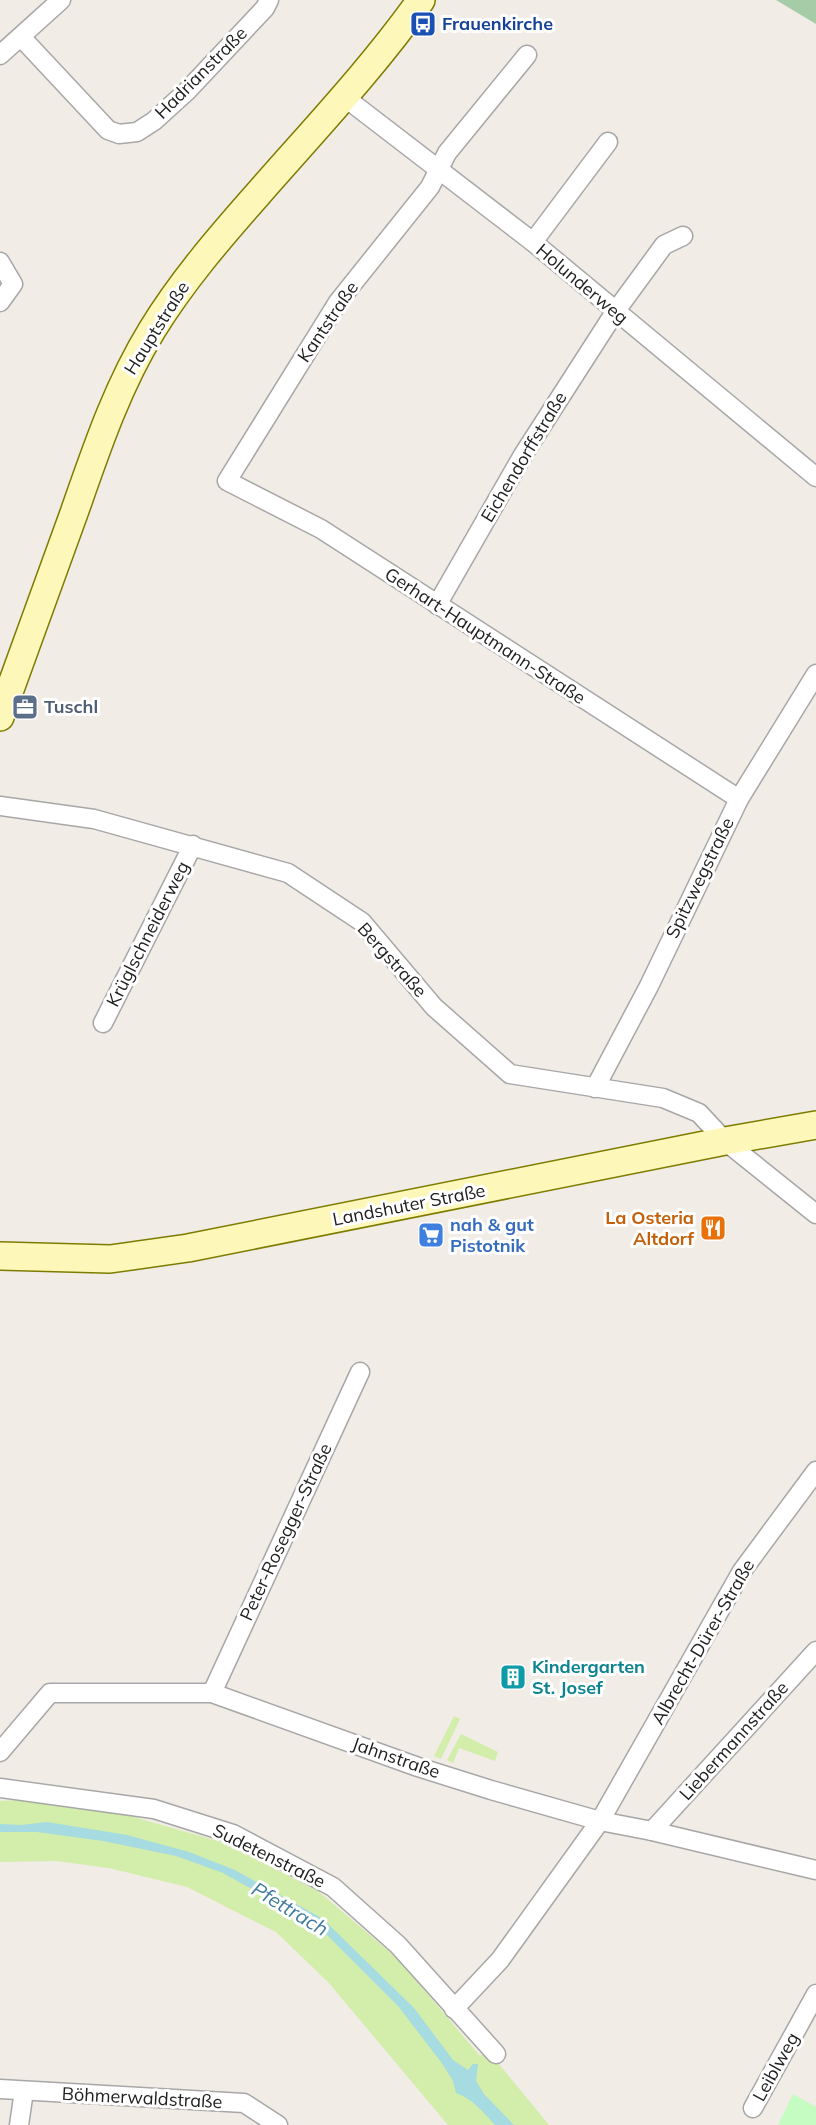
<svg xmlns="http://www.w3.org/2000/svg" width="816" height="2125" viewBox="0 0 816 2125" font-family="Mulish,sans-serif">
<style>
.grass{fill:#d3edaa}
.cemetery{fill:#a6cba7}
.park{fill:#c5fcc2}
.water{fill:#a5dbe1}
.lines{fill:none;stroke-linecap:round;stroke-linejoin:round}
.street-casing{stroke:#a7a7a7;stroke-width:21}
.secondary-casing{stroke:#7e7c00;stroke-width:30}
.street{stroke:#fff;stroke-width:18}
.secondary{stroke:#fdf8b9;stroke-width:27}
.labels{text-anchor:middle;stroke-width:6;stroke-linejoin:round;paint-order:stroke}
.transit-label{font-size:18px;font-weight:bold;fill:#164399;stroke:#fff;text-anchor:start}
.street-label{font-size:18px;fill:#202020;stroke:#fff}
.service-label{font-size:18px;font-weight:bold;fill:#4e5e75;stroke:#fff;text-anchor:start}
.food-label{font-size:18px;font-weight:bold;fill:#c56008;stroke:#fff;text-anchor:end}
.shop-label{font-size:18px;font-weight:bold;fill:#366cbe;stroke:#fff;text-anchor:start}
.culture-label{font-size:18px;font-weight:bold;fill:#0d838f;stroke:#fff;text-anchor:start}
.water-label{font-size:20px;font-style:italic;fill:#3f7a9d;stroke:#fff}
</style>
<rect width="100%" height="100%" fill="#f1ece6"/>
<g class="grass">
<path d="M454,1716l6,3 -19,40 -7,-3z"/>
<path d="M461,1734l37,18 -3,9 -36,-13 -6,15 -6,-3z"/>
<path d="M40,1799l76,13 109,31 93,48 80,68 82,97 6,-5 3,1 60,73h-101l-120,-143 -52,-50 -89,-45 -78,-19 -53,-7 -56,1v-61z"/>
</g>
<path class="cemetery" d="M776,0h40v24z"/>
<path class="park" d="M793,2094l23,13v18h-38z"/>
<path class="water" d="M47,1822l80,13 62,17 46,18 88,49 91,89 39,52 15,10 5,-6h5l-2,17 8,13 30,31h-19c-12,-13 -22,-26 -39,-32l-3,-12 -12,-19 -43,-56 -76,-76 -38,-23 -61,-34 -47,-17 -73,-15 -66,-9h-37v-8l21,1z"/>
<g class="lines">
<defs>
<g id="street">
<path d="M21,37l87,93 11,4 18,-2 17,-11 33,-30 78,-83 4,-8"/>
<path d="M0,55l61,-55"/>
<path d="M527,55l-80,98 -17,34 -92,115 -111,179 94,48 418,270"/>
<path d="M343,96l190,146 283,235"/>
<path d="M533,242l75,-100"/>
<path d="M0,262l13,22 -13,18"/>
<path d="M437,605l86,-150 92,-143 49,-67 19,-9"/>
<path d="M0,806l94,13 194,54 74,49 72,85 76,67 153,24 36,15 26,28 91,73"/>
<path d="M103,1023l90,-178"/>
<path d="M595,1088l54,-102 90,-187 77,-125"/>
<path d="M212,1693l148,-321"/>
<path d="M0,1752l50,-59h162l206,74 73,23 109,31 52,10 164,39"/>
<path d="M0,1788l154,21 79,25 100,53 65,58 98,109"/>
<path d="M652,1831l164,-180"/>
<path d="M454,2009l46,-49 100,-139 142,-250 74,-100"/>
<path d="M0,2089l244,14 34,22"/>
<path d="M753,2108l63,-114"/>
<path d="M19,2125l5,-34"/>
</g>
<g id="secondary">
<path d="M0,717c25,-68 49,-136 74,-204 22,-63 43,-126 78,-183 30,-49 68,-93 106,-136 55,-63 114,-125 163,-194"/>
<path d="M0,1256l110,3 78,-11 537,-107 91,-16"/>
</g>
</defs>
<use href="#street" class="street-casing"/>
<use href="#secondary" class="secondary-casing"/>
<use href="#street" class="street"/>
<use href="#secondary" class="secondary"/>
</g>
<defs>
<symbol id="bus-square" viewBox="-11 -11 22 22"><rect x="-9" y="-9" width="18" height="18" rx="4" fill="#1a4fb4" stroke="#fff"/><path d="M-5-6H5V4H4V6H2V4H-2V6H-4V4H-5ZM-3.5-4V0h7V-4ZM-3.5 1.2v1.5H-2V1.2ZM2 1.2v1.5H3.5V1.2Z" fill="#fff"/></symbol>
<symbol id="office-square" viewBox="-11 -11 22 22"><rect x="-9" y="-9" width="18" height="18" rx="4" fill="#5c6f8a" stroke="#fff"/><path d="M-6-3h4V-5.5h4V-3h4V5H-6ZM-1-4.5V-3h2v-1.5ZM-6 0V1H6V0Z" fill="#fff"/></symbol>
<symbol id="restaurant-square" viewBox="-11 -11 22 22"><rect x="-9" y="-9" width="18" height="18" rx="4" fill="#e8710a" stroke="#fff"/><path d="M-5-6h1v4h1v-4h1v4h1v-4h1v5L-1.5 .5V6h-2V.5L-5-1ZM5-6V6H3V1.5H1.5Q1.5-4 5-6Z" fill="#fff"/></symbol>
<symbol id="supermarket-square" viewBox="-11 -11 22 22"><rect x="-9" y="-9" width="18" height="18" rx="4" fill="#3f7fe0" stroke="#fff"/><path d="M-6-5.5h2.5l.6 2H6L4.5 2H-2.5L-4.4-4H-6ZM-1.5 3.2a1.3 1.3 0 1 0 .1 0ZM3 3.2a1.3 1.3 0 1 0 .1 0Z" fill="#fff"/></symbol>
<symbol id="building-square" viewBox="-11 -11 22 22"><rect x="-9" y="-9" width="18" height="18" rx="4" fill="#0f9aa8" stroke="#fff"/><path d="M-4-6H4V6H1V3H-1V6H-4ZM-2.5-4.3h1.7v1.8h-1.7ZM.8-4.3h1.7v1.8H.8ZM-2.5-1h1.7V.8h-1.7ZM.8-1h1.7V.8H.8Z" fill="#fff"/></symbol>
</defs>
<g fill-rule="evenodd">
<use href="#bus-square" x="408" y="9" width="30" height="30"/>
<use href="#office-square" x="10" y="692" width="30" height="30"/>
<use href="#restaurant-square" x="698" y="1213" width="30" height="30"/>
<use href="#supermarket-square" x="416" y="1220" width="30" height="30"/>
<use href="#building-square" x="498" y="1662" width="30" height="30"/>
</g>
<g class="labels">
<g class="transit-label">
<text x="442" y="30">Frauenkirche</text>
</g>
<g class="street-label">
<text transform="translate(201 73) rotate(-45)" y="6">Hadrianstraße</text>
<text transform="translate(582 284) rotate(40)" y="6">Holunderweg</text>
<text transform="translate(328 322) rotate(-56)" y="6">Kantstraße</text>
<text transform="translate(157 328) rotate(-58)" y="6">Hauptstraße</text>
<text transform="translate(524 457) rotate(-59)" y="6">Eichendorffstraße</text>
<text transform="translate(485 636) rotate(33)" y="6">Gerhart-Hauptmann-Straße</text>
<text transform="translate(700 878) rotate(-64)" y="6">Spitzwegstraße</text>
<text transform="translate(148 934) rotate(-63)" y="6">Krüglschneiderweg</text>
<text transform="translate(392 960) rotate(48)" y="6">Bergstraße</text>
<text transform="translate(409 1205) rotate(-11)" y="6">Landshuter Straße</text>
<text transform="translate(286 1532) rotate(-65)" y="6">Peter-Rosegger-Straße</text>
<text transform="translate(703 1642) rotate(-60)" y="6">Albrecht-Dürer-Straße</text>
<text transform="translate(734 1741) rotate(-48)" y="6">Liebermannstraße</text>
<text transform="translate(396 1758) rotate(19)" y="6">Jahnstraße</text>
<text transform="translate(269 1856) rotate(26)" y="6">Sudetenstraße</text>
<text transform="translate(776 2067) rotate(-61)" y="6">Leiblweg</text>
<text transform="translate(142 2098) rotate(3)" y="6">Böhmerwaldstraße</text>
</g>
<g class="service-label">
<text x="44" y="713">Tuschl</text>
</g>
<g class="food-label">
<text x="694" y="1224">La Osteria<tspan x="694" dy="21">Altdorf</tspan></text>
</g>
<g class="shop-label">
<text x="450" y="1231">nah &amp; gut<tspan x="450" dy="21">Pistotnik</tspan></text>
</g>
<g class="culture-label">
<text x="532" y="1673">Kindergarten<tspan x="532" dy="21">St. Josef</tspan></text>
</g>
<g class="water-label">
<text transform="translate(290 1909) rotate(31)" y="7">Pfettrach</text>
</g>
</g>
</svg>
